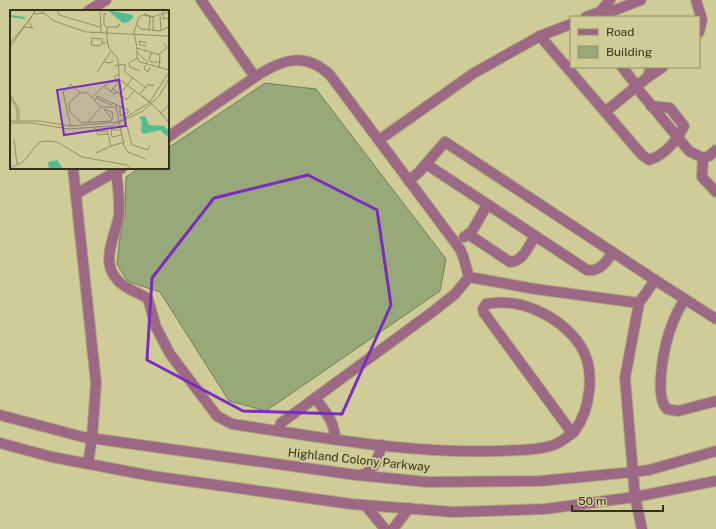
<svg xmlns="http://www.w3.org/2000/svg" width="716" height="529" viewBox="0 0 716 529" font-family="'Public Sans',sans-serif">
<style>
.building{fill:#97a978;stroke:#708152}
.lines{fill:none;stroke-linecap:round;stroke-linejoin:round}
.minor-casing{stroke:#adaa7c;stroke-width:12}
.minor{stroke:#9d6886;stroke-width:10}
.marked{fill:none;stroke:#7b2cbf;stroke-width:3;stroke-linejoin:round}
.labels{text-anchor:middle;stroke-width:4;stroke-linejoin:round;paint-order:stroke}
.street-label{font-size:12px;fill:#33321c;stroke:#d0cc97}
.inset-river{fill:none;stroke:#52bc92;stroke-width:2}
.inset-road{fill:none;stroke:#918e66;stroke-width:1}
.view{fill:#7b2cbf;fill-opacity:0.15;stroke:#7b2cbf;stroke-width:2}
.inset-edge{fill:none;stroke:#33321c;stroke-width:2}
</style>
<rect width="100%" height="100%" fill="#d0cc97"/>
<path class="building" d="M265,83l51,6 130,170 -6,32 -174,120 -37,-10 -69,-109 -31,-10 -3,-3 -9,-15 3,-27 5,-22 1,-38 13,-9h29v-20z"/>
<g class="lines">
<defs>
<g id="minor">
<path d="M201,0l54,77c26,-17 49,-26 75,-2l130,174 3,7 6,21 -14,17 -20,16 -154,113 -3,8"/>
<path d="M696,0l6,20 -3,12"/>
<path d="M88,11l18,-11"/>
<path d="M600,12l10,-12"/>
<path d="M586,17l14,-5 15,-2 26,-10"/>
<path d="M540,36l102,119 7,5c16,-5 28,-20 35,-34l-14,-18 -19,-2"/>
<path d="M622,67l15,19"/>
<path d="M648,77l15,-10"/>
<path d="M636,87l53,64 14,7 6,-2 7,-6"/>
<path d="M605,112l43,-35 3,-10"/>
<path d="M168,137l87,-60"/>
<path d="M379,140l95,-67 66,-37 31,-12"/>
<path d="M703,158l-1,19 14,15"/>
<path d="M426,164l161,106c13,2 19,-8 26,-18"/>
<path d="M73,168l23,215 -4,55 -4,26"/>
<path d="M116,172c2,14 4,28 3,43 -3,19 -18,44 -4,62 8,12 22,14 33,22l8,28 14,27 47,62 15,8c88,13 176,30 264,27 18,-1 37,0 55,-5 8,-2 16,-9 23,-14 17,-23 22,-63 6,-87 -20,-29 -60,-48 -94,-41l-3,5 1,4 88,120"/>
<path d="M409,181l10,-9 26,-30 210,138"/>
<path d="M76,194l46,-26"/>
<path d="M468,234l42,28c13,0 19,-17 25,-26"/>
<path d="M464,237l7,-4 16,-28"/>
<path d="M469,277l66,12 104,14"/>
<path d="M685,299c-7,10 -12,22 -16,34 -5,16 -15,64 -2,76l11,2 38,-10"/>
<path d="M315,398c10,13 20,24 20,41"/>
<path d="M0,415l83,22 273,38 72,7 112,-1 93,-9 16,-2 67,-19"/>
<path d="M0,443l52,14 100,19 199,28 102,8 92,-3 90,-12 81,-16"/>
<path d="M360,475c14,-1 18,-18 22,-30"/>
<path d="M365,505l20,24"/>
<path d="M393,529l16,-21"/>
<path d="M642,529l-7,-32 -10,-119 14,-75 16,-23 61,39"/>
</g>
</defs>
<use href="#minor" class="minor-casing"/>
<use href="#minor" class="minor"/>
</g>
<path class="marked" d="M308,175l69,35 14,95 -49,109 -99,-3 -96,-51 5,-82 62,-80z"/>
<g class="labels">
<g class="street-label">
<text transform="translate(359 460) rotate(6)" y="4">Highland Colony Parkway</text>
</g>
</g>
<g transform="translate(10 10)">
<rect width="159" height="159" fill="#d0cc97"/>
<path d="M97,0l26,5v3l-5,4 4,4 -5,-4 -4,1zM135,106l4,9 15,1 5,5v7l-9,-8 -16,4 -3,-2 1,-10 -3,-5zM47,150l6,9h-14l-1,-7z" fill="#52bc92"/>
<path class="inset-river" d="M0,6l15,2"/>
<path class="inset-road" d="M24,0v4l10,-1M30,0l14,11 32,11 83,4M47,0l2,5 41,12M137,0h13M153,0v9l6,-1M90,2l1,20M96,4l-2,-1v12l3,2M134,5l8,2 17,-5M150,6l1,14M143,7l-8,-3 -6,3 -5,15 3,16 23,7 -1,13M126,14l5,5 19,2 9,-4M14,17l9,1 -4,-5M106,17l4,-3 -2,3h-11v12l2,9 9,11 1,15M139,19l1,-12M143,21v-14M0,33l22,-26M92,33v-4l-10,-1 -1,7 9,1 2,-3h5M136,36l-6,-1 -1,-4 8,2M0,37l26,-37M127,38v10l3,4 29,8M127,42l11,11M142,42l-3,7 2,3h10M149,44l8,-6 -3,-5M127,48l-8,5 1,4 10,4M93,52l7,1 4,-3M136,55l-2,4 4,3 2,-5M104,56l11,-2v8l21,16M87,62l14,-21M109,69l32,24M94,76l10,8 3,-2M103,79l7,5 13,-16M110,84l6,6 9,-10M130,84l8,-10 5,2 1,-2M0,85l9,14v12M133,86l18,17 8,-9M82,87l12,-11 10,-6h4l1,-1v-5l-4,2v2l1,2 2,1v2l-7,8M0,88l7,11v12M86,88l15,7 2,-2M85,90l2,-4 20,9M59,93l1,9 12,11 29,-2 1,-1v-1l1,-1 -1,-6 -8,-3 8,10M59,93l11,-10M110,96v10l8,-3v-3l-2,-1 -9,-4 -1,2 8,39 4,6 18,7M91,97h15M151,103l8,10M0,111h30l30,5 48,-4 31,-19 20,-31M0,113h22l36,6 43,-3 32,-15 16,-15 10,-17M117,116l5,19 16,5 2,-5M61,117l-8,-35 8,-8 9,9 6,-1 15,15 -14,16M85,118l3,7 10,-1 3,12 14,-4M110,120h-9l1,7 10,-2M88,122l9,-1 1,3M4,130l3,24M86,143l15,-7M0,158l13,-6 16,-20 7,-1 11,1 25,15 45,8 3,4"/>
<path class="view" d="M109,70l7,46 -62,9 -7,-45z"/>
<rect width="159" height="159" class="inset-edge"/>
</g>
<rect x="570" y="16" width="130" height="52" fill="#d0cc97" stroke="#918e66"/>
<rect x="578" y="29" width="20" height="6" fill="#9d6886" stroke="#918e66"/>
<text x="606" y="36" font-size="12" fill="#33321c">Road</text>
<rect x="578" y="46" width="20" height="12" fill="#97a978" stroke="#918e66"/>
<text x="606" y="56" font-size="12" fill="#33321c">Building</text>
<path d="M572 505v6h91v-6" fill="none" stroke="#33321c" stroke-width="2"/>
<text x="578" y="505" font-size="12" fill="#33321c" stroke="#d0cc97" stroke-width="3" paint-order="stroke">50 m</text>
</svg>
